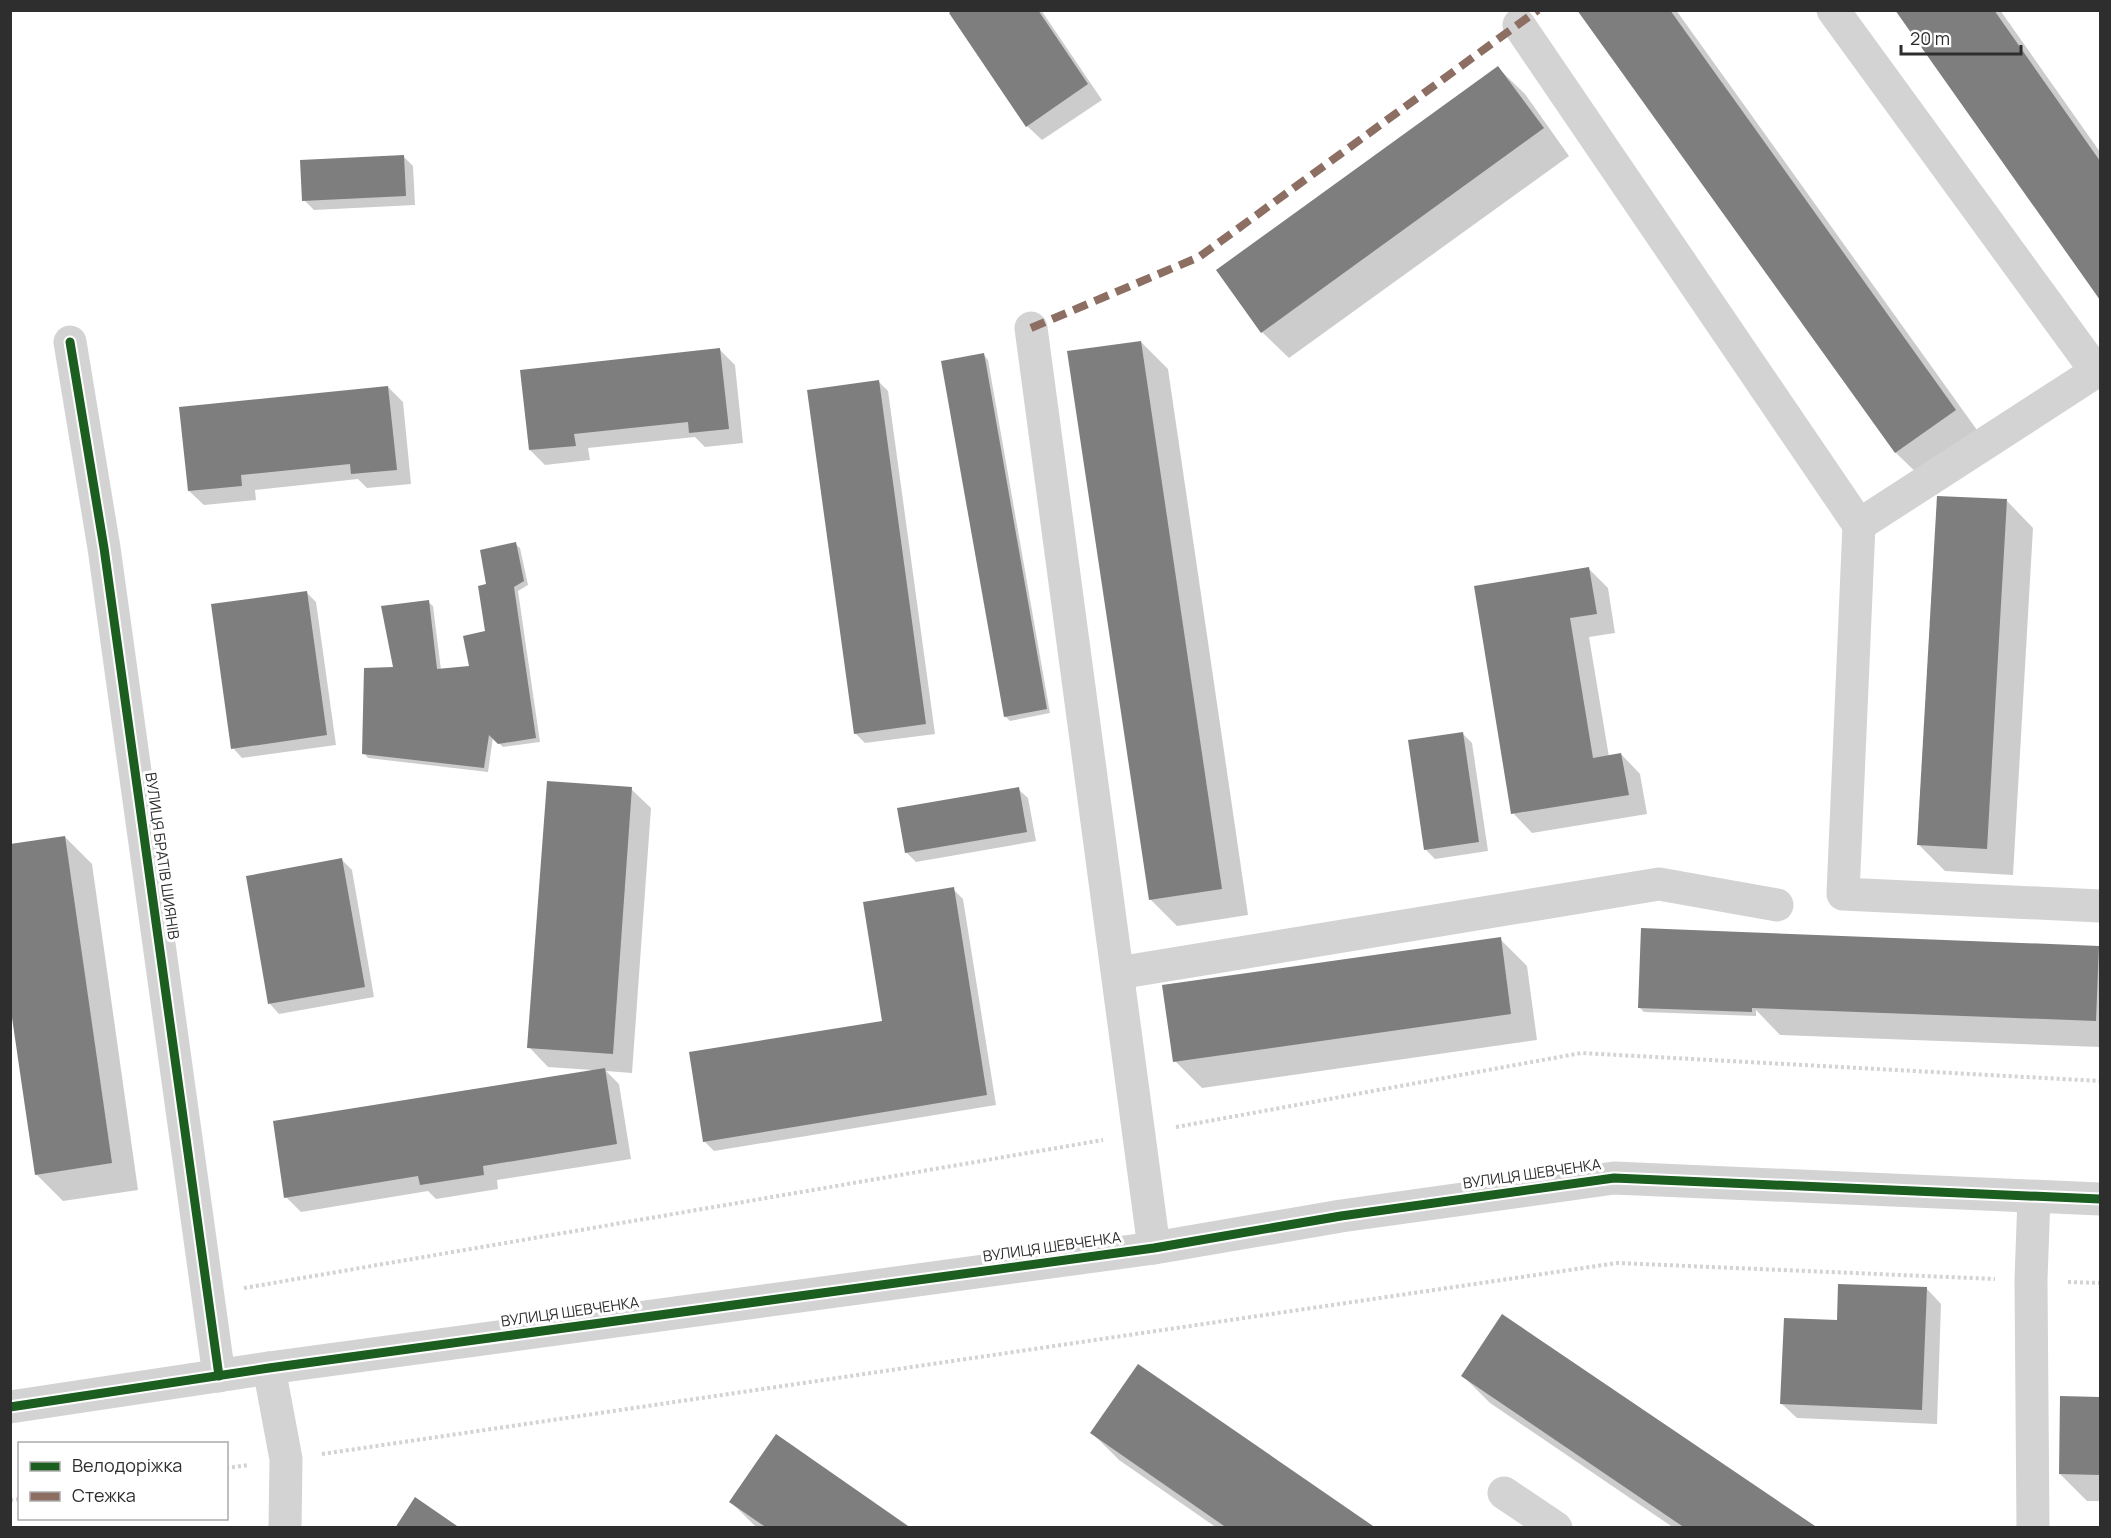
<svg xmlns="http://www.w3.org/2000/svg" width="2111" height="1538" viewBox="0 0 2111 1538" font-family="Manrope,sans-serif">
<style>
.shadow{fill:#0003}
.building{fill:#7e7e7e}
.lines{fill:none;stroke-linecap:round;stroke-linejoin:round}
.path{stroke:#d3d3d3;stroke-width:4;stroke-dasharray:3 3;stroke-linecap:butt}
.minor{stroke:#d3d3d3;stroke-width:33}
.quiet{stroke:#8d6e63;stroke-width:8;stroke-dasharray:15 8;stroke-linecap:butt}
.cycleway-casing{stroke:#fff;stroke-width:13}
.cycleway{stroke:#1b5e20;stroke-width:9}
.labels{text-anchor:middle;stroke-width:6;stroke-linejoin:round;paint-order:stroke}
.street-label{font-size:15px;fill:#2e2e2e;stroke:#fff}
</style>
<rect width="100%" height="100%" fill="#fff"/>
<g class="shadow">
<path d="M956,10h85l61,90 -60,40 -15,-14z"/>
<path d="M1579,10h97l306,427 -59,42 -27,-26z"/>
<path d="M1896,10h104l100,142v146z"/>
<path d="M1498,68l27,26 44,62 -280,202 -27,-26z"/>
<path d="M403,156l10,10 2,39 -101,5 -10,-10z"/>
<path d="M1141,342l27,27 80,546 -71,11 -27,-27z"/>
<path d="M720,350l15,15 8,78 -38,4 -10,-10 -107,11 2,12 -45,5 -15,-15z"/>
<path d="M984,355l4,5 62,353 -40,8 -5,-5z"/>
<path d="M878,381l10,10 47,343 -70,9 -10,-10z"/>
<path d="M388,387l15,15 8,82 -44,4 -9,-9 -103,11 1,10 -52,5 -15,-14z"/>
<path d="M2007,501l26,27 -20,347 -68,-4 -27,-27z"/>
<path d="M515,544l5,4 8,37 -10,6 22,151 -37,5 -10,-10 -5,35 -120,-14 -4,-5 31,-84 33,-67 5,4 8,64 30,-3 16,-35 1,-46z"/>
<path d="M1588,568l20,20 7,45 -26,4 20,120 12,-3 19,20 7,40 -115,19 -19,-20 -38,-226z"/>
<path d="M306,592l10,10 20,143 -94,13 -9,-10z"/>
<path d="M1463,734l9,9 16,108 -53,8 -10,-10z"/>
<path d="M631,789l20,19 -19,265 -26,-2 13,13 12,75 -134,21 1,9 -62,10 -8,-8 -127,21 -15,-15 306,-127 -44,-3 -19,-20z"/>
<path d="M1018,789l10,9 8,43 -120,21 -10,-10z"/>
<path d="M65,837l27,27 46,326 -75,11 -27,-27z"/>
<path d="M342,860l10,10 22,127 -95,17 -9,-10 -22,-127z"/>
<path d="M953,889l10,10 33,206 -282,46 -10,-10 180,-119z"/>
<path d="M1500,939l27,27 10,74 -335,48 -27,-27z"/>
<path d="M2099,948l1,1v98l-320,-12 -24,-25v6l-112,-4 -5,-5z"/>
<path d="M1927,1289l14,15 -4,120 -140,-6 -15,-14 56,-82z"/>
<path d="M1463,1376l353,152h-142l-184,-125z"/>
<path d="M2062,1398h38v103h-13l-27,-27z"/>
<path d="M1092,1433l281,95h-156l-98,-68z"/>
<path d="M731,1502l178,26h-152z"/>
</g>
<g class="building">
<path d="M953,10h85l50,74 -62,43 -77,-114z"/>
<path d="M1577,10h93l286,400 -61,43z"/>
<path d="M1895,10h99l106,151v139z"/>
<path d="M1498,66l46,62 -283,205 -45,-63z"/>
<path d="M404,155l2,41 -104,5 -2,-41z"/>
<path d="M1141,341l81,548 -73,11 -82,-549z"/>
<path d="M720,348l9,81 -40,4 -1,-11 -114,12 2,12 -47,4 -9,-80z"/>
<path d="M984,353l63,356 -43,8 -63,-356z"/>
<path d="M879,380l47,344 -72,10 -47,-344z"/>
<path d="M388,386l9,84 -46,4 -1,-10 -109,11 1,11 -54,5 -9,-84z"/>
<path d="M1937,496l70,3 -20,350 -70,-4z"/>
<path d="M516,542l8,39 -10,6 22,151 -38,6 -9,-9 -5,33 -122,-14 2,-86 29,-1 -12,-61 48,-6 8,69 32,-3 -6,-30 22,-5 -7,-45 8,-2 -6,-34z"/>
<path d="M1589,567l8,47 -27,4 23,140 28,-5 8,42 -118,19 -37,-228z"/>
<path d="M307,591l20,144 -96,14 -20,-145z"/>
<path d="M1463,732l16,110 -55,8 -16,-110z"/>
<path d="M547,781l85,6 -19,267 -86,-6z"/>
<path d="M1019,787l8,45 -122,21 -8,-45z"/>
<path d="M65,836l47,327 -77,12 -25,-171v-160z"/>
<path d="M342,858l23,129 -97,17 -22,-128z"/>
<path d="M954,887l33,208 -284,47 -14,-90 193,-31 -19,-119z"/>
<path d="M1641,928l458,18 -3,75 -344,-13v4l-114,-4z"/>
<path d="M1501,937l10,77 -338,48 -11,-77z"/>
<path d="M605,1068l12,76 -134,22 1,9 -64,10 -2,-9 -134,22 -11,-77z"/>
<path d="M1838,1284l89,3 -5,123 -142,-6 4,-86 53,2z"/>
<path d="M1502,1314l316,214h-133l-224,-152z"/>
<path d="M1138,1364l238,164h-149l-137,-95z"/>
<path d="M2060,1396l40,1v78l-41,-1z"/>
<path d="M776,1434l135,94h-144l-38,-26z"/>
<path d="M415,1497l45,31h-65z"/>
</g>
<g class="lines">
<g class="path">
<path d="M1176,1127l405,-74 519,28"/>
<path d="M2068,1282l32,1"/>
<path d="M244,1288l859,-148"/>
<path d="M322,1454l1295,-191 378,16"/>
<path d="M226,1468l23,-3"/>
<path d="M10,1500l10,-1"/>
</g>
<g class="minor">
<path d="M1833,10l263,361"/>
<path d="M1519,25l340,500 241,-156"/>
<path d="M1031,328l123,920"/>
<path d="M70,342l34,206 115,828"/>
<path d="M1859,525l-16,369 257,12"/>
<path d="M1118,973l541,-89 118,21"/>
<path d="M269,1368l17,91 -1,69"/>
<path d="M10,1407l259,-39 885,-120 187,-32 273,-38 486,21"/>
<path d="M1504,1493l52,35"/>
<path d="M2033,1528l-2,-248 3,-83"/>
</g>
<path class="quiet" d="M1031,328l168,-71 339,-247"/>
<defs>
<g id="cycleway">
<path d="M70,342l34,206 115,828"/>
<path d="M10,1407l259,-39 885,-120 187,-32 273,-38 486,21"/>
</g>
</defs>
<use href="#cycleway" class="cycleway-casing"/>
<use href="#cycleway" class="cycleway"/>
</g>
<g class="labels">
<g class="street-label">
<text transform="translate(162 856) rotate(82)" y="5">ВУЛИЦЯ БРАТІВ ШИЯНІВ</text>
<text transform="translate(1532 1174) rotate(-8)" y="5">ВУЛИЦЯ ШЕВЧЕНКА</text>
<text transform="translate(1052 1247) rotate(-8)" y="5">ВУЛИЦЯ ШЕВЧЕНКА</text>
<text transform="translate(570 1312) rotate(-8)" y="5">ВУЛИЦЯ ШЕВЧЕНКА</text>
</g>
</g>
<rect width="2111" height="1538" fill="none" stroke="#2e2e2e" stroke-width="24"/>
<rect x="18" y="1442" width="210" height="78" fill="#ffffff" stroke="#ababab" stroke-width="1.5"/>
<rect x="30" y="1462" width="30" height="9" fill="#1b5e20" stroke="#ababab" stroke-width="1.5"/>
<text x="72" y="1472" font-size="18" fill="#2e2e2e">Велодоріжка</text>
<rect x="30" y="1492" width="30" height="9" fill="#8d6e63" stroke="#ababab" stroke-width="1.5"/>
<text x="72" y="1502" font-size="18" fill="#2e2e2e">Стежка</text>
<path d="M1901 45v9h120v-9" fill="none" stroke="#2e2e2e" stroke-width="3"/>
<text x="1910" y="45" font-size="18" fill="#2e2e2e" stroke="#ffffff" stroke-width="4.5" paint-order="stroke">20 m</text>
</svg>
